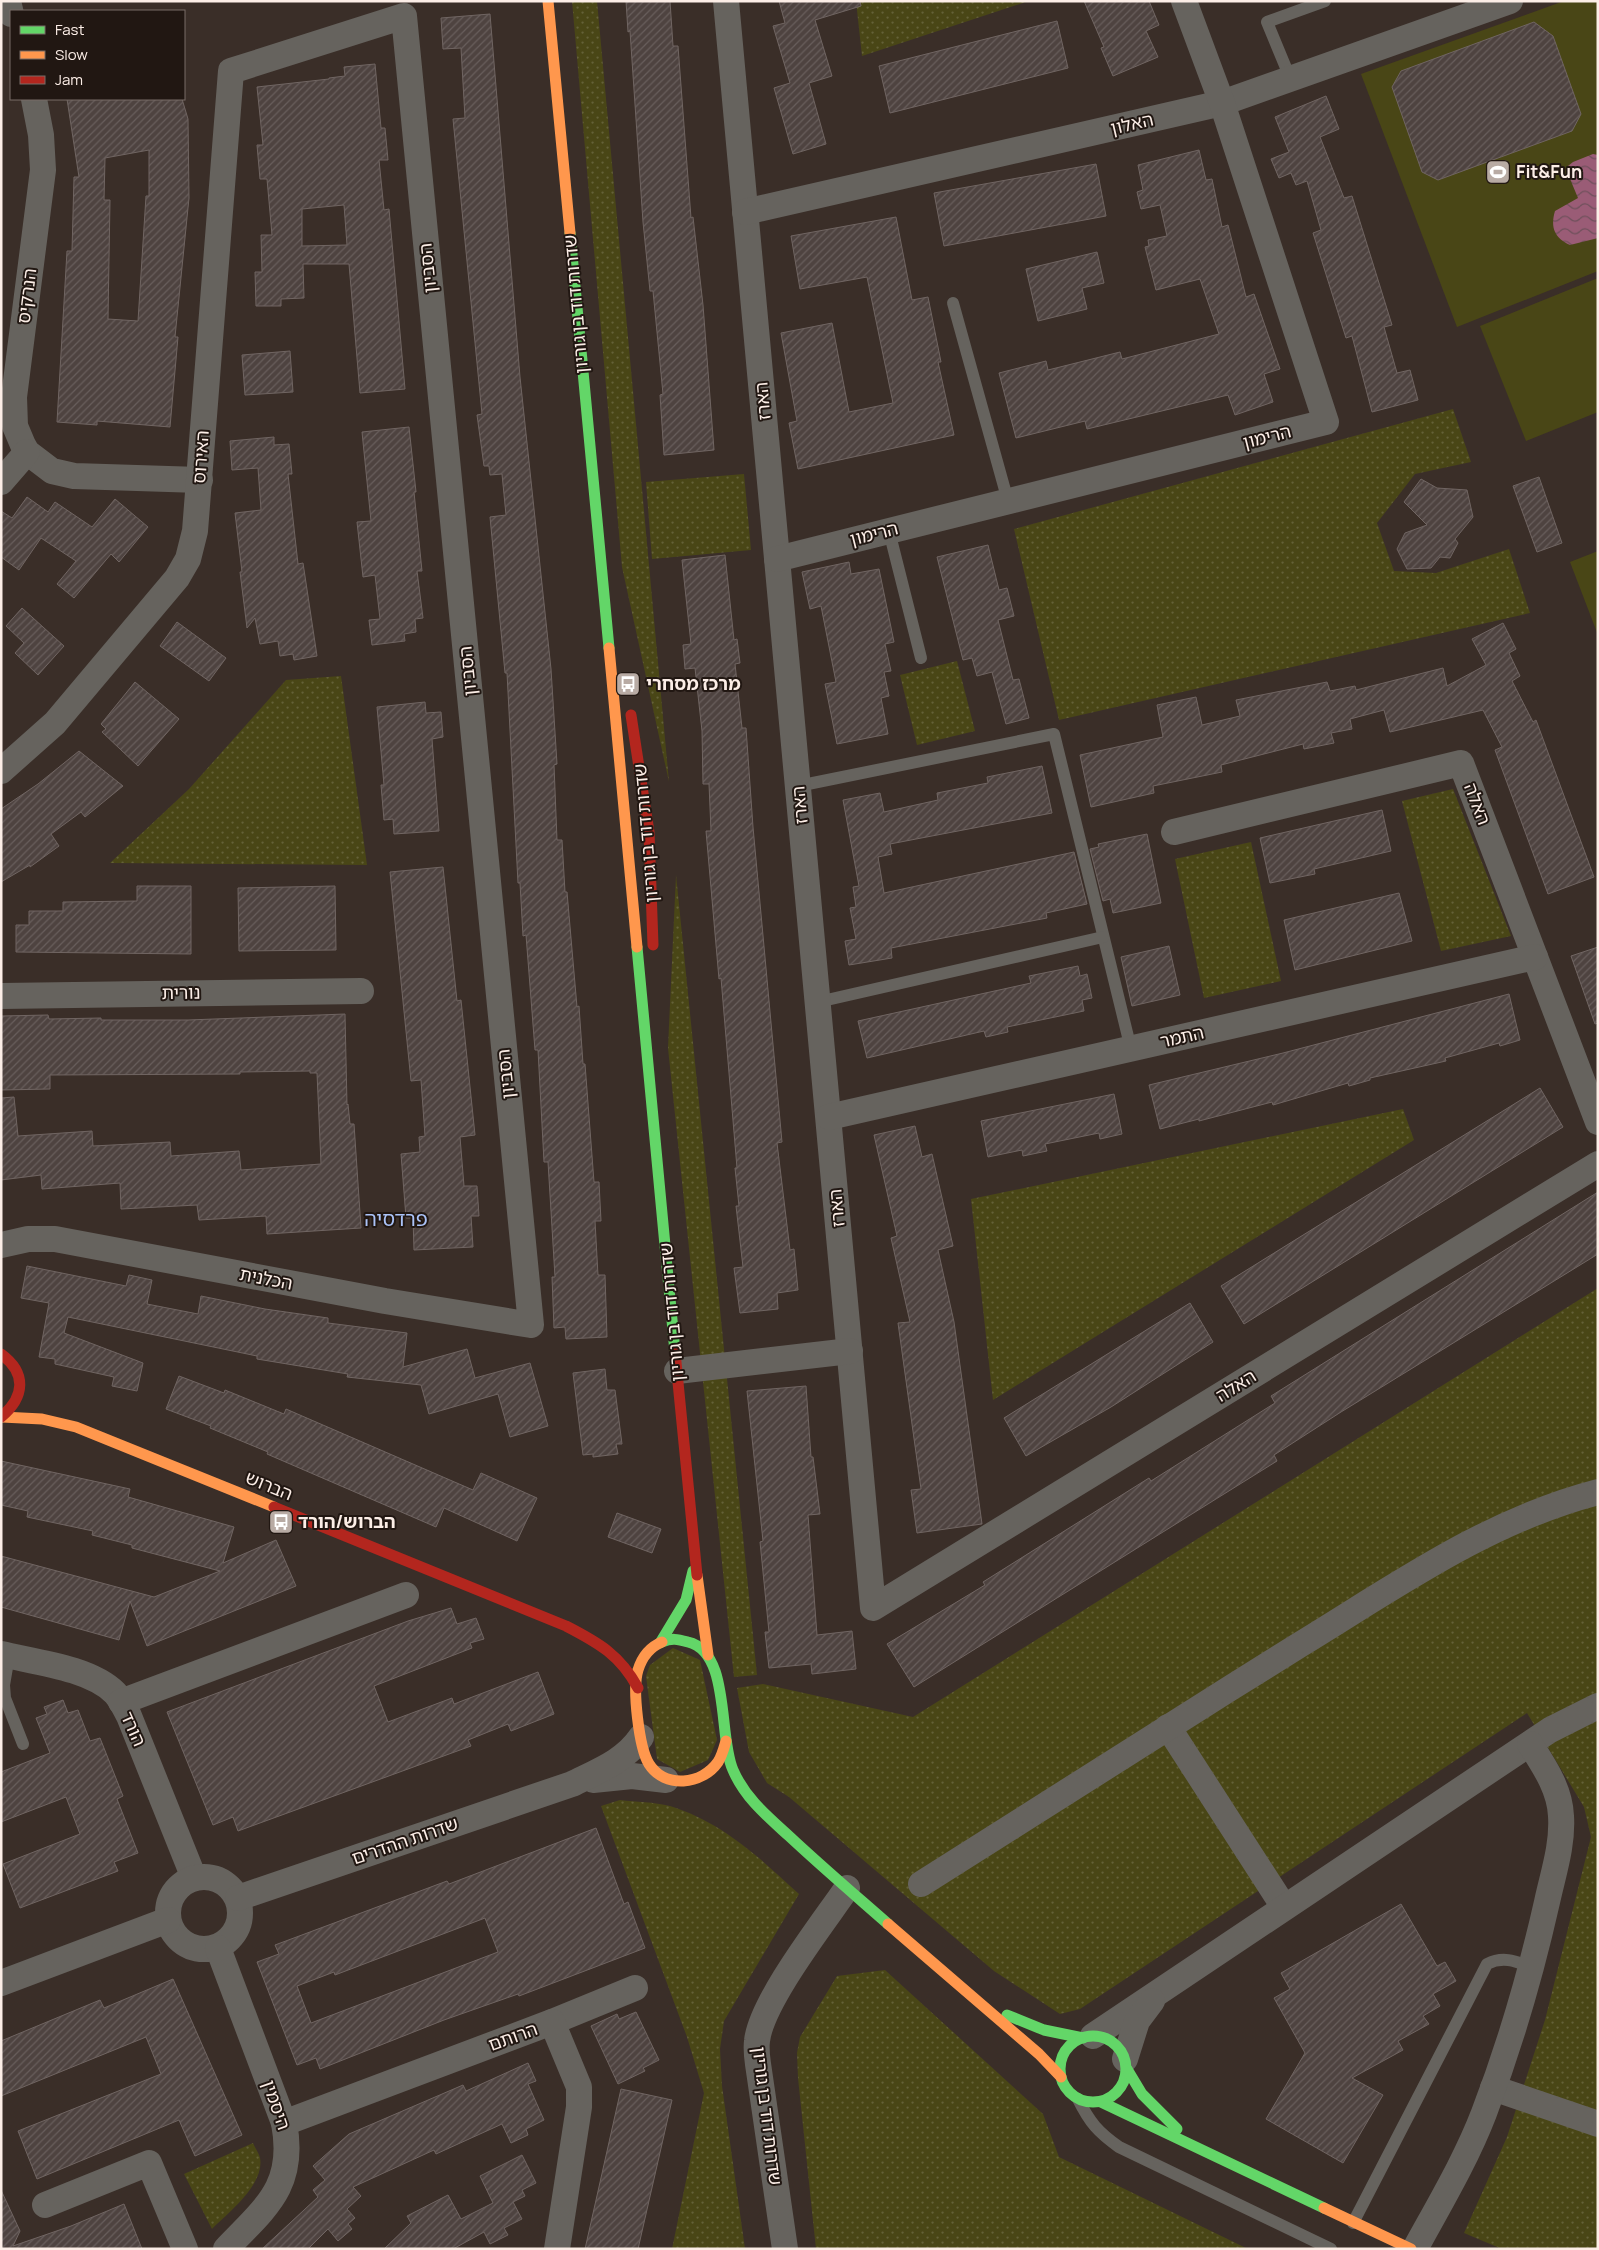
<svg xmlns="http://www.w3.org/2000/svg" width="1599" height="2250" viewBox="0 0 1599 2250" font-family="Manrope,'Noto Sans Hebrew',sans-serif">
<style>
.green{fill:url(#green-dots)}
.pitch{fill:#494616}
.water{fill:url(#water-waves)}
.building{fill:url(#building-hatch);stroke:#706562;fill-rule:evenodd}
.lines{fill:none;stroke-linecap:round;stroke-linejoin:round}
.lane{stroke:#66635e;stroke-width:12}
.street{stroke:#66635e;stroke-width:26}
.fast{stroke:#63d668;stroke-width:11}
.slow{stroke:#ff974d;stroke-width:11}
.jam{stroke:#b3261e;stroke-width:11}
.labels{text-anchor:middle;stroke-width:4;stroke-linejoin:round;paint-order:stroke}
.street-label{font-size:18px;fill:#fceee7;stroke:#211712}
.poi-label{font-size:18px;font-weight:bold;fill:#fceee7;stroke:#211712;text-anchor:start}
.quarter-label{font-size:20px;fill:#abc3f8;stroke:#211712}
</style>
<defs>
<pattern id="green-dots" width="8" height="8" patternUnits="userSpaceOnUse" patternTransform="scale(1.25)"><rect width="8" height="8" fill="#494616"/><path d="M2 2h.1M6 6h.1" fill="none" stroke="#646138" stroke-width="1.8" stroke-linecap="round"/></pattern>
<pattern id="water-waves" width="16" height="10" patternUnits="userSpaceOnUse" patternTransform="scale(1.25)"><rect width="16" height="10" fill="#9a5c76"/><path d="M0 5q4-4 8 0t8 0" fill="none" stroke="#6f505b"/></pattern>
<pattern id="building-hatch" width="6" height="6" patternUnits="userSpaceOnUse" patternTransform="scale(1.25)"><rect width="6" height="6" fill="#4e4340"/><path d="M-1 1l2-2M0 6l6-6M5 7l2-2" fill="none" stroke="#685e5c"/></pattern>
</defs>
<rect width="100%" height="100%" fill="#3a2e28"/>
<g class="green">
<path d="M572,1h25l72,781 -47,-215z"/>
<path d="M856,1h173l-167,55z"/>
<path d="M1453,409l18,53 -56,12 -38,49 17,48 42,2 73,-24 21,64 -471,107 -45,-191z"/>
<path d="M744,474l7,76 -99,9 -6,-77z"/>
<path d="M957,661l18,70 -58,14 -17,-70z"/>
<path d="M341,676l26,189 -257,-2 79,-74 97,-109z"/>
<path d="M1453,789l58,147 -70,15 -39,-150z"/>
<path d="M1251,842l30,139 -77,17 -29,-139z"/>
<path d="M676,875l81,800 -23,2 -66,-629z"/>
<path d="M1403,1109l11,31 -421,260 -22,-201z"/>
<path d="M1598,1288v961h-96l-38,-16 43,-96 38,-117 46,-183 -7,-30 -57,-94 -447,296 -20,5 -66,-43 -205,-174 -22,-14 -18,-31 -12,-64 26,-4 150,33z"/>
<path d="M673,1648l27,12 17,80 -9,20 -28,12 -23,-13 -11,-83 4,-11z"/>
<path d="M620,1800c16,2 34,2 50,6 52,16 90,52 129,88l-75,127 -4,28 2,37 23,163h-73l32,-156 -17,-56 -86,-231z"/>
<path d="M885,1970l158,144 16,43 189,92h-432l-18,-171 -1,-25 3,-16 37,-61z"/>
<path d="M253,2143c2,5 6,10 7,15 5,26 -31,54 -48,71l-28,-55z"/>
</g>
<g class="pitch">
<path d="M1564,1h34v270l-141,56 -96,-253z"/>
<path d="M1598,278v134l-72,29 -46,-115z"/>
<path d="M1598,551v84l-28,-73z"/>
</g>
<path class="water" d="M1593,154l5,1v83l-28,7c-15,-7 -20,-17 -15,-34l23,-13 -10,-24v-8l5,-4z"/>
<g class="building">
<path d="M626,1h44l3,45h5l13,172 2,-1 10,88 11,145 -50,5 -4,-60 3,-1 -10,-103h-3l-7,-69 -13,-191 -2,1z"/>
<path d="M779,1h81l1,5 -46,14 17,56 -23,7 17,61 -33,10 -19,-66 16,-5 -17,-57 12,-3z"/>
<path d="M1084,1h65l10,24 -13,6 12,26 -45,19 -12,-28 3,-1z"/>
<path d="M490,14l30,363 31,292 6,95 -3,1 3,75h5l3,52h2l10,115 2,-1 4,58h2l9,118h5l2,39h-6l3,54h7l2,62 -41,2 -1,-12 -11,1 -2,-51h3l-7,-115h-4l-6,-112h-3l-9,-115 -3,1 -3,-53h-2l-11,-210h-2l-15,-156 16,-2 -4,-41 -12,1 -1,-9h-5l-7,-51 5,-1 -29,-295 12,-1 -4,-70 -18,1 -2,-31z"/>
<path d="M1057,21l11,47 -178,45 -11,-47z"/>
<path d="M1534,22l19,14 28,78 -9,17 -134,49 -16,-8 -30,-85 9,-16z"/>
<path d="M375,64l6,64h4l3,32h-9l5,50 5,-1 16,180 -45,4 -11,-129h-46l1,34 -23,1v7h-25l-1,-34h7l-1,-37h11l-5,-56h-7l-3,-34h6l-6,-58 72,-8v-1l16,-2 -1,-9zM344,205l3,40 -45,1v-37z"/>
<path d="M1326,96l13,33 -19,8 24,61 8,-2 40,129 -8,2 13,46 13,-3 8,30 -46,12 -20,-76 -6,2 -33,-105 8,-3 -14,-49 -11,4 -5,-12 -12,5 -8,-19 18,-7 -14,-35z"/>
<path d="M67,99h115l6,20 1,79 -14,139h3l-8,90 -73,-6v4l-40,-3 10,-171h5l2,-74h5zM149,150v46h-3l-8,125 -30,-2 2,-119h-6l1,-42z"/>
<path d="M1199,150l7,30 6,-1 10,48 6,-2 18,72 8,-3 26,75 -16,5 9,28 -38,13 -7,-20 -141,34 -2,-8 -69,17 -17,-65 47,-12 2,9 72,-18 2,7 97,-25 -19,-55 -44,11 -11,-43 4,-1 -1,-6 19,-4 -7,-31 -19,4 -4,-17 6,-2 -5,-25z"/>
<path d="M1096,164l10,52 -162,30 -10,-53z"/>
<path d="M896,217l16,83 16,-3 13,65h-3l16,73 -156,34 -9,-46 8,-2 -16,-88 51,-10 17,89 44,-9 -26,-126 -67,12 -9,-53z"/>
<path d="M1097,252l7,31 -22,5 5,21 -49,12 -12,-52z"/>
<path d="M290,351l3,41 -48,3 -3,-40z"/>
<path d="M409,427l7,65h-2l8,79h-5l6,47 -8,1 1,13 -12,2 1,7 -33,4 -3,-25 11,-1 -5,-44 -12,2 -6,-55 14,-1 -9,-89z"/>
<path d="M274,437v8l15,-1 3,30h-4l10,90 5,-1 14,93 -23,4 -1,-6 -13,2 -2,-15 -18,3 -5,-26 -8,10 -7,-56h2l-7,-59 26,-3 -3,-42 -26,2 -2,-29z"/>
<path d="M1539,477l23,66 -25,9 -24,-66z"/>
<path d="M1421,479l16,9 30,2 6,27 -18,22 3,4 -8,15 -10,-1 -9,11 -24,1 -10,-20 8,-16 22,-8 -23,-23z"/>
<path d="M27,497l21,15 7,-10 37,25 23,-28 33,28 -29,35 -8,-8 -37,44 -17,-14 19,-23 -35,-23 -22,32 -18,-13v-46l11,7z"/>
<path d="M988,545l11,45 8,-2 7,28 -16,4 15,60 6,-1 10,39 -23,6 -14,-52 -15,4 -5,-18 -9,2 -26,-103z"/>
<path d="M725,555l9,85 3,-1 3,24 -5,1 7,64h4l7,99 29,315 -5,1 13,107 4,-1 4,41 -21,3 1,16 -38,4 -6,-45 9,-1 -7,-61h3l-4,-38h2l-16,-190 -2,1 -13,-148h5l-2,-47h-6l-1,-53 -7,-63 -10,1 -2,-24 8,-1 -9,-84z"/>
<path d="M849,562l2,12 28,-5 15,73 -9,2 6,27 -7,1 5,24 -8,2 7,36 -51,10 -12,-60 11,-2 -15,-76 -11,3 -8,-37z"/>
<path d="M22,608l42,38 -26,29 -23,-22 9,-10 -18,-17z"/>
<path d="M177,622l49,36 -17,23 -49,-35z"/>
<path d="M1503,623l13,26 -7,4 11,23 -8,5 21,41 3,-2 58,157 -46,17 -53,-144 7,-3 -19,-37 -93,22 -6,-22 -34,9 2,10 -21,4 3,10 -30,6 -1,-5 -82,21 1,7 -69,14 1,7 -63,14 -11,-52 83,-18 -6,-32 39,-8 6,28 38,-9 -4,-16 91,-18 3,9 25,-5 1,4 87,-22 4,18 39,-21 -14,-26z"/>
<path d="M135,682l44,37 -41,47 -36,-34 4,-3 -5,-5z"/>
<path d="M425,702l1,11 15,-1 2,25 -11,2 7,92 -45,3 -1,-15 -9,1 -3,-35h3l-7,-78z"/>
<path d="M79,751l44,35 -38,31 -4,-5 -30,22 8,12 -29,21v-2l-29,17v-73l37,-25z"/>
<path d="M1042,766l10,47 -162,31 2,10 -14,3 6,36 190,-41 13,52 -41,9 1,5 -156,30 1,10 -43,7 -4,-24 11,-2 -6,-31 6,-1 -3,-20 6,-1 -16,-86 37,-7 4,19 54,-12 -1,-7 51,-10 -1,-6z"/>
<path d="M1382,810l9,41 -77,18 1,5 -45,9 -10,-45z"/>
<path d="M1147,834l14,69 -48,10 -3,-14 -7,2 -13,-52 9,-2 -1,-3z"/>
<path d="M443,867l14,134 4,-1 14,135 -15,2 4,49h13l2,30h-8l2,31 -59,3 -1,-32h-7l-5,-64 19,-2 -1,-15 6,-1 -4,-56 -10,1 -21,-209z"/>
<path d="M137,886h54v68l-175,-2v-27h13v-14h34v-9l74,-1z"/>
<path d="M335,886l1,64 -97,1 -1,-63z"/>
<path d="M1399,893l13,48 -117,29 -11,-50z"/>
<path d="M1169,946l11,49 -48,11 -11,-49z"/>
<path d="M1598,947v76l-3,1 -24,-68z"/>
<path d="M1078,966l2,10 7,-2 5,24 -10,2 2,11 -77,16 1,5 -22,5 -2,-6 -117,27 -9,-37 173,-38 -2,-7z"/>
<path d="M1509,994l11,46 -20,6 -1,-3 -54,15 1,3 -76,17v2l-21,6 -1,-3 -75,22 -1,-3 -73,19v-2l-39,10 -11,-44 134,-32z"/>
<path d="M345,1014l2,91 1,-1 2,20h4l7,104 -94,6 -1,-18 -67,4 -2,-15 -76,4 -1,-26 -78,6 -1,-14 -40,5v-82l13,-1 4,39 74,-5 1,15 77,-4 1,14 68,-5 2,19 80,-6 -4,-91h-7v-2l-70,1v2l-190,1v14l-49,1v-74l47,-1 1,4 52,-1v2h87z"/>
<path d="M1540,1088l23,39 -319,197 -23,-38z"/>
<path d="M1114,1094l8,40 -22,5 -1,-6 -54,11 2,7 -24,5 -1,-6 -34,7 -7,-36z"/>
<path d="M915,1126l7,31 10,-3 21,92 -15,4 16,72 28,202 -65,9 -6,-43 10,-1 -23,-166 12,-1 -19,-84 6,-2 -23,-101z"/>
<path d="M1598,1192v62l-257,158 -67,43 3,6 -363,226 -27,-43 98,-59 -2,-3 166,-104 2,3 124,-78 -4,-7z"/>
<path d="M27,1266l99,20 3,-11 23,5 -5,24 51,10 3,-18 64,13 63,9v5l79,10 -4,34 64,-18 8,29 55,-15 18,63 -38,11 -12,-43 -69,20 -8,-29 -74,-8 1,-3 -91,-15v-3l-189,-39 -4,16 79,30 -6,28 -25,-5 2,-9 -59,-13v-5l-16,-2 10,-54 -28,-5z"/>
<path d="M1190,1303l23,39 -102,65 -85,49 -22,-38z"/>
<path d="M605,1369l2,21h8l7,54h-6l2,10 -25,3v-3l-10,1 -10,-82z"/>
<path d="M179,1376l45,17 1,-3 59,24 2,-5 187,81 8,-17 56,25 -20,43 -73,-33 -8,19 -169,-73 1,-2 -58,-24 1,-2 -45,-17z"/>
<path d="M806,1386l5,71h2l7,57 -12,1 9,120 35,-4 4,38 -44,5 -1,-10 -42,4 -4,-36h4l-9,-90 3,-1 -16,-150z"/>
<path d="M1,1461l129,28 -2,8 106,30 -11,36 53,-23 20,46 -149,60 -17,-45 -11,39 -118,-33v-51l153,41 66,-26 -88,-23v-3l-40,-10 1,-4 -66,-14 1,-6 -27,-6z"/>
<path d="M617,1513l44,16 -9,24 -44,-16z"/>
<path d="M451,1608l6,16 19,-6 8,21 -14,4 2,5 -98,38 14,36 64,-24 2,6 84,-32 16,42 -43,17 -3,-7 -40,16 3,6 -233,85 -5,-14 -20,8 -46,-113 241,-91z"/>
<path d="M63,1700l5,13 10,-3 12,31 10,-3 23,58 -6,3 21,54 -24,9 4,9 -98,37 -17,-44 77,-30 -14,-37 -65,25v-50l49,-19 -14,-35 11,-4 -3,-7z"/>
<path d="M596,1828l28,76 4,-2 17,46 -126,48 -1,-2 -74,26 -124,49 -4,-11 -19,7 -40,-103 22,-8 -4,-9 172,-64 2,3zM485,1918l13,34 -187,71 -14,-37 37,-14 1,3z"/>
<path d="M1401,1904l36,62 8,-4 11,19 -23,13 7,12 -17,10 6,8 -31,17 5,9 -51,28 31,17 -40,68 -77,-44 39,-66 -31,-55 16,-9 -9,-16z"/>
<path d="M173,1979l69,156 -47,21 -16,-36 -142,59 -19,-48 143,-57 -15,-37 -145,59v-55l99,-41 4,8z"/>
<path d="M636,2012l23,48 -16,8 2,3 -27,13 -27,-58 26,-12 2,5z"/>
<path d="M528,2063l8,18 -8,3 16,36 -18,9 2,6 -17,8 -9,-19 -66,30 -2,-4 -81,37 8,9 -14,13 8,9 -7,6 4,5 -14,12 -10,-12 -20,20h-46l56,-52 -5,-7 12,-10 -12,-14 36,-32 114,-49 3,6z"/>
<path d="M621,2089l51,11 -34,149h-53z"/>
<path d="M522,2155l14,28 -14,7 3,6 -12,6 9,17 -18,9 4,7 -18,9 -6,-12 -31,17h-69l27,-26 -4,-7 41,-21 13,24 32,-16 -13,-27z"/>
<path d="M1,2190l19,41 -7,15 58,-20 53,-22 18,45h-141z"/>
</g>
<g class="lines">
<g class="lane">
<path d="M1291,80l-24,-58 58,-21"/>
<path d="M953,303l55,198"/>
<path d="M889,531l32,127"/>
<path d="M798,786l256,-52 77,315"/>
<path d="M818,1002l285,-65"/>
<path d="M9,1656l-5,29 1,13 18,46"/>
<path d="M1078,2099c12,24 20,33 41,48l212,102"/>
<path d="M1353,2223l134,-259c16,-8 28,-3 44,3"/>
</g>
<g class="street">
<path d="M8,1l3,13"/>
<path d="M726,1l147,1607 725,-444"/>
<path d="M34,99l7,36 2,35 -29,227 1,29 8,19 4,7 25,19 22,5 126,4"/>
<path d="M745,212l477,-109 288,-102"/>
<path d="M1,482l26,-30"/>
<path d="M777,559l549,-137 -104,-319 -38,-102"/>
<path d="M1,771l54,-48 122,-145 11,-19 7,-28 36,-460 173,-55 127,1309 -146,-24 -330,-62h-27l-27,6"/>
<path d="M1174,832l287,-69 137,359"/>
<path d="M1,996l360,-5"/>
<path d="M829,1117l706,-160"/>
<path d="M677,1371l173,-20"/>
<path d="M1,1654c34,8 89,14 114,39 6,6 10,16 14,23l65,162"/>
<path d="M121,1702l285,-107"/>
<path d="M1168,1727l116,180"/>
<path d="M593,1780l39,-4 34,4"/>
<circle cx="204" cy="1913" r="36"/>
<path d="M921,1884c127,-81 253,-161 380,-240 95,-58 188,-124 297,-152"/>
<path d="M238,1898l334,-114c26,-13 53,-23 69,-47"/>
<path d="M218,1948l66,175c12,63 -18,84 -58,126"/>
<path d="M1,1983l167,-63"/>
<path d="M552,2022l83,-34"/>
<path d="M1093,2036l457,-306 48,-24"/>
<path d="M1125,2059l12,-38 15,-20"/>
<path d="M1493,2088l105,36"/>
<path d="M284,2123l268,-101 27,65v20l-22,142"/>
<path d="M45,2205l104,-42 36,86"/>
<path d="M785,2249l-27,-185c-1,-7 -2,-15 -1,-23 4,-39 66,-118 90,-153"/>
<path d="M1415,2249c24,-44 51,-89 69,-136 26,-68 47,-140 63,-211 6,-28 16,-57 14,-86 -1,-27 -17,-50 -31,-72"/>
</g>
<g class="fast">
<path d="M570,233l39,415"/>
<path d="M637,947l38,405"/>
<path d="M662,1642c10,-4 15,-3 26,0 43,10 30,95 45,128 12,28 34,46 56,66 32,30 66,59 99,88"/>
<path d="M660,1643l26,-43 7,-29"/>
<path d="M1007,2015l37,15 39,8"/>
<circle cx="1093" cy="2069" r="33"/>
<path d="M1127,2069l15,25 35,35"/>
<path d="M1101,2102l223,106"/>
</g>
<g class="slow">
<path d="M548,1l22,232"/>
<path d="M609,648l28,299"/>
<path d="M2,1417l40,2 34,8 198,80"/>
<path d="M697,1575l11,80"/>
<path d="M662,1642c-12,5 -20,15 -24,28 -6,18 1,78 11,94 16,25 53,21 69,-2 4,-6 6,-14 8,-21"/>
<path d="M888,1924l151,130 22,23"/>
<path d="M1324,2208l87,41"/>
</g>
<g class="jam">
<path d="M631,715l18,117 4,113"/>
<path d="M675,1352l22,223"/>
<path d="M1,1354c26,19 24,43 0,63"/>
<path d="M274,1507l292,119c33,17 54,29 72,62"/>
</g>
</g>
<defs>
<symbol id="stadium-square" viewBox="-11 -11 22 22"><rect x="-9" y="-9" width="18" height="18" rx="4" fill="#b8aba4" stroke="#211712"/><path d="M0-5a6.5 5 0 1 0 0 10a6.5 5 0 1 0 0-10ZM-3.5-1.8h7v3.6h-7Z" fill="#fff"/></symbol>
<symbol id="bus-square" viewBox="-11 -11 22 22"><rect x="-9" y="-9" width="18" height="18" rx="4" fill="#b8aba4" stroke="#211712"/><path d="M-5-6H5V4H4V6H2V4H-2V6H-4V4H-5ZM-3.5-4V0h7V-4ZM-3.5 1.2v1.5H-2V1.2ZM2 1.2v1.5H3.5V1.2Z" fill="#fff"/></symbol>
</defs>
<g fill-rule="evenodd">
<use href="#stadium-square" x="1484" y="158" width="28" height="28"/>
<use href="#bus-square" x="614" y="670" width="28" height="28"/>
<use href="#bus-square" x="267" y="1508" width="28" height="28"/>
</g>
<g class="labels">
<g class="street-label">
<text transform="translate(1132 124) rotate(-13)" y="6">האלון</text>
<text transform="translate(428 268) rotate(-96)" y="6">הסביון</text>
<text transform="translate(27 296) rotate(-83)" y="6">הנרקיס</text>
<text transform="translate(576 304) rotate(-95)" y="6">שדרות דוד בן גוריון</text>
<text transform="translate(763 401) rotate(-95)" y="6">הארז</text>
<text transform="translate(1267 437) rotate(-14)" y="6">הרימון</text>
<text transform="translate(201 457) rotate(-86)" y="6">האירוס</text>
<text transform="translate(874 534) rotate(-14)" y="6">הרימון</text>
<text transform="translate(468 671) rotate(-96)" y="6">הסביון</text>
<text transform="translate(1477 804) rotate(69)" y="6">האלה</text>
<text transform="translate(800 805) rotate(-95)" y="6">הארז</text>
<text transform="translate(646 833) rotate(-95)" y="6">שדרות דוד בן גוריון</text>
<text transform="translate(181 993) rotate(-1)" y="6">נורית</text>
<text transform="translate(1182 1037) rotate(-13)" y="6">התמר</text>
<text transform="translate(506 1074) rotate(-96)" y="6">הסביון</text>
<text transform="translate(837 1208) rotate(-95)" y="6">הארז</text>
<text transform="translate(266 1279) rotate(11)" y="6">הכלנית</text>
<text transform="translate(672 1312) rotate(-95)" y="6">שדרות דוד בן גוריון</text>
<text transform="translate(1236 1386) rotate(-32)" y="6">האלה</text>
<text transform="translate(269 1486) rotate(22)" y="6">הברוש</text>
<text transform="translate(133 1729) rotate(66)" y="6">הורד</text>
<text transform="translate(405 1841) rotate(-19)" y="6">שדרות ההדרים</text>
<text transform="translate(513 2037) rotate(-20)" y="6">הרותם</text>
<text transform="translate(276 2105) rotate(71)" y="6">היסמין</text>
<text transform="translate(767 2116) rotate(83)" y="6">שדרות דוד בן גוריון</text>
</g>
<g class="poi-label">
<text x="1516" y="178">Fit&amp;Fun</text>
<text x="646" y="690">מרכז מסחרי</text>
<text x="298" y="1528">הברוש/הורד</text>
</g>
<g class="quarter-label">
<text x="396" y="1226">פרדסיה</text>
</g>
</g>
<rect width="1599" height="2250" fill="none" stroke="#fceee7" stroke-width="5"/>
<rect x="10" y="10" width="175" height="90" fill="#211712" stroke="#796d67"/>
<rect x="20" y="26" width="25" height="8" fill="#63d668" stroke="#796d67"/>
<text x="55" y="35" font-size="15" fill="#fceee7">Fast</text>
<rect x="20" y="51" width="25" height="8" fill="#ff974d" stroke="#796d67"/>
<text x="55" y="60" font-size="15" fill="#fceee7">Slow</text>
<rect x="20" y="76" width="25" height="8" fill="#b3261e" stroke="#796d67"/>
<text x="55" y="85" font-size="15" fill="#fceee7">Jam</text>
</svg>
